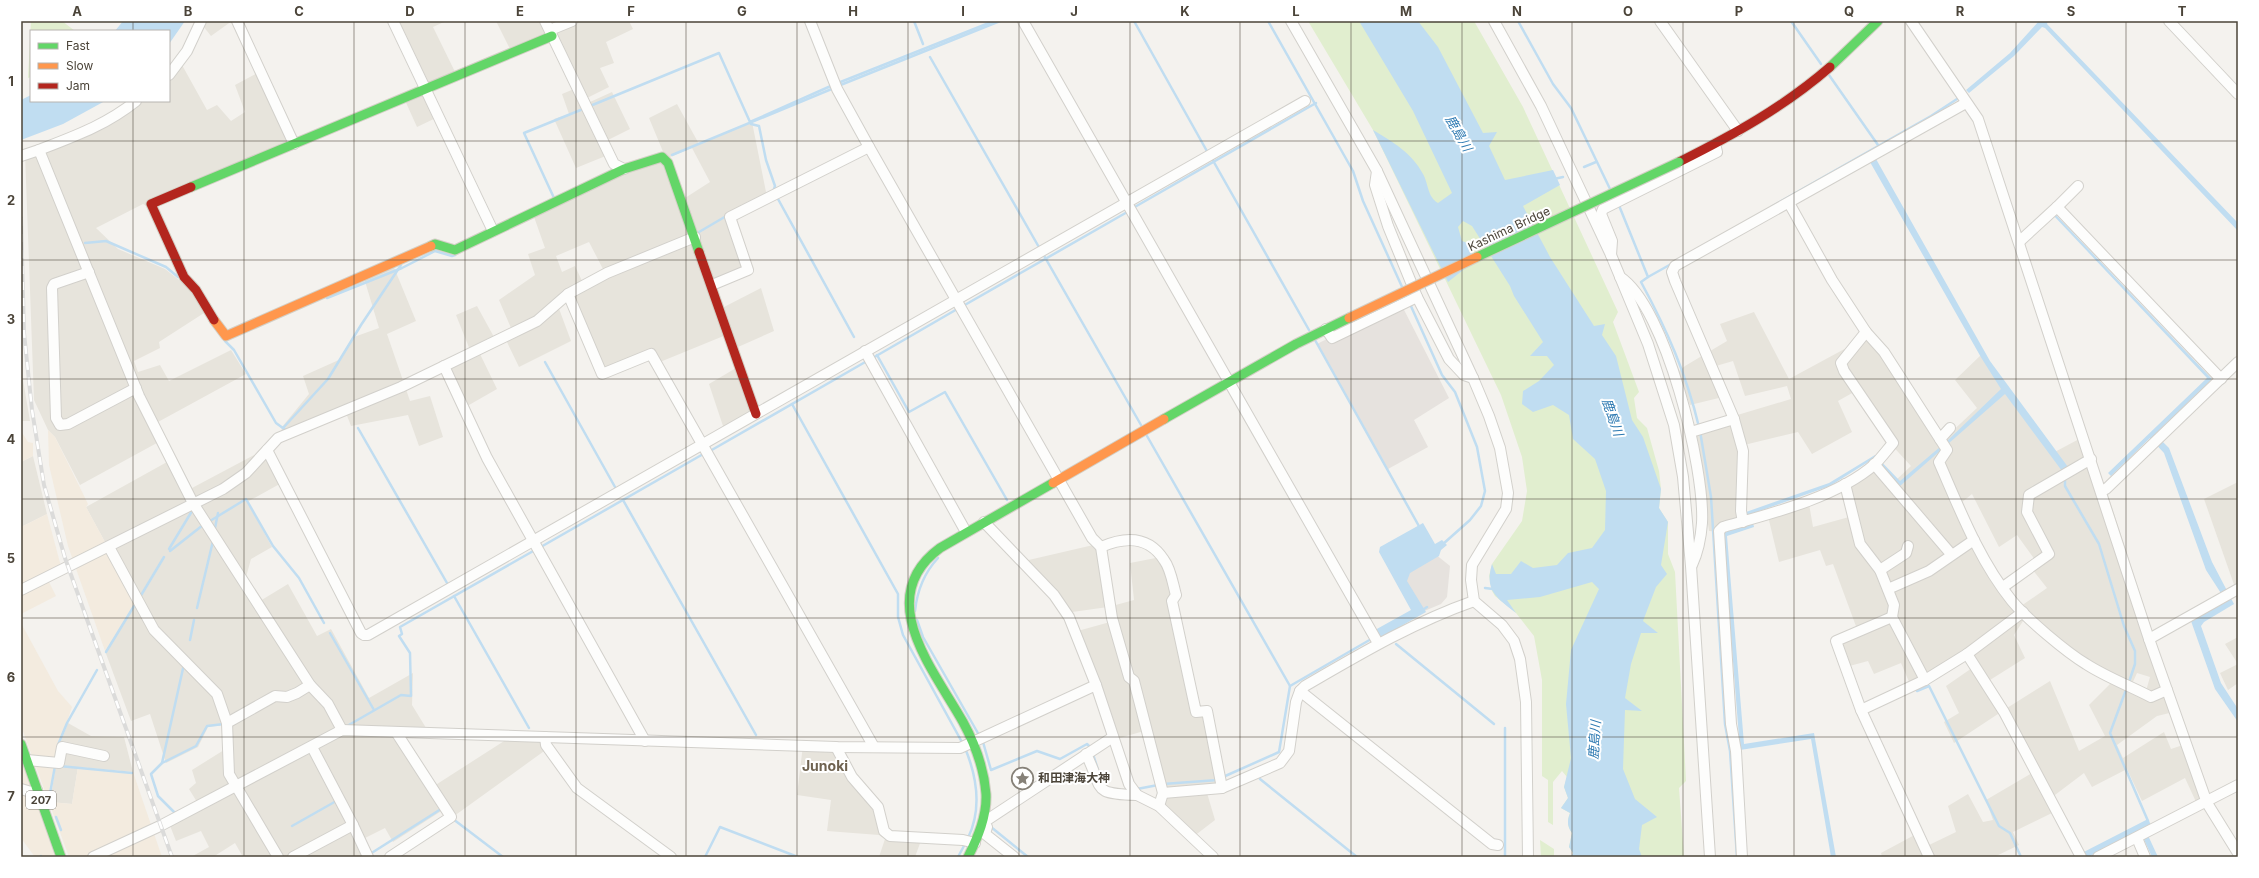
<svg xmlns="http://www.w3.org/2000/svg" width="2259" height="878" viewBox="0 0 2259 878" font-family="Inter,'Noto Sans JP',sans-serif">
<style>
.residential{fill:#e7e4dc;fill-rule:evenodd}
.commercial{fill:#f3ebdf}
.industrial{fill:#e6e2de}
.green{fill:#e1eecf}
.water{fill:#c0ddf1}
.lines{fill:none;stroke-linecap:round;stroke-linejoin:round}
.stream{stroke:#c0ddf1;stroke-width:2.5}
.street-casing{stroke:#d2d0cb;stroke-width:12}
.fast-casing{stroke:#d3cfc5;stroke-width:11}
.slow-casing{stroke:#d3cfc5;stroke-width:11}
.jam-casing{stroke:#d3cfc5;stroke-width:11}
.street{stroke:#fdfdfc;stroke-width:10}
.fast{stroke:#63d668;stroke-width:9}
.slow{stroke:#ff974d;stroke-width:9}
.jam{stroke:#b3261e;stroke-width:9}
.rail-casing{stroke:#dbdbda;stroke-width:4}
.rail{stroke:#fff;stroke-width:2.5;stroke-dasharray:8;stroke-linecap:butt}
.fast-bridge-casing{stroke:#d3cfc5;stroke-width:11;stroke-linecap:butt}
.slow-bridge-casing{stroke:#d3cfc5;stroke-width:11;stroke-linecap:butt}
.fast-bridge{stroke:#63d668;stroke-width:9}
.slow-bridge{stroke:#ff974d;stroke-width:9}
.grid{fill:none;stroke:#4b4439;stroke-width:1;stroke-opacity:0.55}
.labels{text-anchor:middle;stroke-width:4;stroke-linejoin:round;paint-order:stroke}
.shield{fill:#fff;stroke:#817c74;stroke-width:1}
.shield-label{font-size:11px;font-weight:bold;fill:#4b4439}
.street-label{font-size:12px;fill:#4b4439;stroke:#fff}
.poi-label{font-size:12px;font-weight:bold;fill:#4b4439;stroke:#fff;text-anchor:start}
.water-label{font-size:13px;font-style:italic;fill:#2e7ab2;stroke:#fff}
.quarter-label{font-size:14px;font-weight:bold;fill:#6e6250;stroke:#fff}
.neatline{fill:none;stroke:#4b4439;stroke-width:1.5}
.grid-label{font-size:13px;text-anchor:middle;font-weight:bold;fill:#4b4439}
</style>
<rect width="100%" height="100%" fill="#f4f2ee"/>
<g class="residential">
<path d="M205,21h27l-21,15 -8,-10z"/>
<path d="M389,21h57l-13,6 25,51 -30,12 12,26 -23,11 -14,-31 19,-9z"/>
<path d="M496,21h52l3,6 15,-6h63l4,8 -27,13 8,21 -14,5 9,19 -22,11 3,4 22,-10 18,37 -22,11 5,13 -37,15 -22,-49 15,-5 -7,-20 12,-5 -23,-49 -38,15z"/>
<path d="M182,65l25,45 10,-5 14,16 14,-9 -10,-27 28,-15 33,75 -148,62 -5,-3 -47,24 22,21 47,20 27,21 12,23 -45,29 1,6 -26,13 4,11 22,-7 9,16 62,-31 15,24 -88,48 8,16 -86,47 -25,-48 -7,-7 -14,-30 -9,-247 89,-36 21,-16h34v-26z"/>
<path d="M677,104l22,40 53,-22 16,80 -34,17 18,52 -37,16 9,20 37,-19 13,43 -36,16 21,68 -34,17 -16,-48 27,-16 -10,-33 -66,27 -4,-8 -56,23 -33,-79 -9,8 13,35 -52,26 -13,-27 -26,14 17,35 -35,20 -20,-46 28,-13 -14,-35 21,-9 17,31 17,-9 -12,-28 36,-25 -7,-21 17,-6 -12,-34 131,-60 -15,-36zM692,148l18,34 -25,16 -15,-41zM589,242l15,29 -21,12 -8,-17 -13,6 -6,-16z"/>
<path d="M393,265l23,56 -29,13 23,67 20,-5 13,41 -24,9 -11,-31 -57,11 -5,-13 -66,27 2,-13 27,-33 -6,-18 38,-17 13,-22 25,-9 -15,-50z"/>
<path d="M1754,312l35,67 61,-33 17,-16 78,108 32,-30 -22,-28 26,-25 70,99 30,-16 27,57 70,216 -21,5 -40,29 6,13 41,-26 7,17 18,-6 20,55 -12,6 -12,-26 -43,23 -15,-32 -35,18 -8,-14 -37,28 5,12 -39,19 6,13 -25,12h-112l-1,-4 41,-22 5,15 29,-14 -8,-26 20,-12 15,28 10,-2 -7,-20 46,-27 -31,-61 -47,31 -10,-21 15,-9 -13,-27 26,-18 -5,-10 -54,33 -12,-28 -27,11 -6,-13 -26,7 -9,-28 24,-11 -24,-65 -7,2 -6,-16 -41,12 -12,-50 41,-14 5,29 36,-10 -8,-34 35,-23 19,21 16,-15 -24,-26 -33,-48 -16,9 14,31 -40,22 -14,-22 -54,13 1,79 -22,8 -14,-1 -15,-103 97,-29 -4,-13 -42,10 -12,-35 -17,5 11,30 -37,9 -12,-33 7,-6 42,-25 -7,-17zM1972,494l27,53 18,-12 21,29 -6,5 15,19 -26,18 -30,-42 -30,-61zM2025,618l87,64 -23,23 16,31 -26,15 -29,-70 -43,27 -17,-28 35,-22 -11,-23zM2137,673l13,4 -4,14 -14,-7z"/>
<path d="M21,365v3l9,53h-9z"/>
<path d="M271,449l14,32 -38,21 25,45 -21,12 -5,18 14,24 28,-17 29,52 14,-7 38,69 44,-25 -1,32 19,31 -28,2 31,48 81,-52 24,1 8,14 -97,70 -7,-9 -50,32 -8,-14 -22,11 7,18h-127l-8,-14 -22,14h-22l18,-10 -8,-16 -25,10 -9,-23 30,-16 -8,-13 7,-6 -4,-13 32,-20v-25l-16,2 -10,20 -32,16 -16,-49 -19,7 -26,-70 32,-50 -51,-94 90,-50 16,31 64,-34z"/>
<path d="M33,456l14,58 -26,13v-65z"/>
<path d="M2238,482v114l-34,-97z"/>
<path d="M1102,543l10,63 22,-6 -4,-37 36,-7 7,47 24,104 12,2 16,81 -18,3 8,27 -26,20 -33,-33 4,-15 -16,-61 -31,9 -39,-108 36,-10 -2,-15 -43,6 -45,-51z"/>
<path d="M2238,637v46l-10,7 -8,-17 18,-9 -13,-20z"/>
<path d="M68,723l23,13 33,1 9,35 -55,-5 -6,37 -22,-2 9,-56z"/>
<path d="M803,745h34l50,85 36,5 -8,22h-36l6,-18 -6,-4 -52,-4 4,-31 -34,-5z"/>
</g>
<g class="commercial">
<path d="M48,430l7,7 33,67 -2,3 51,94 -32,50 -37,-105 -19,-81z"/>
<path d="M21,431l7,11 5,1v13l-12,6z"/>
<path d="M47,514l16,60 -14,8 7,14 -35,18v-87z"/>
<path d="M21,623l37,68 14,16 -13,39 -9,56 22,2 6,-37 55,5 29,85h-93l-48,-131z"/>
<path d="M21,760l34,97h-20l-14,-19z"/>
</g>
<g class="industrial">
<path d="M1400,302l49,96 -35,22 14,27 -40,22 -71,-125z"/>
<path d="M1435,554l15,12 -3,31 -6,7 -19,8 -22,-38z"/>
</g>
<g class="green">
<path d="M31,21h31l13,10h-44v46l-3,1z"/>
<path d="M1308,21h71l237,434 -33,402h-12l2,-4 -4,-6 3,-14c-5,-7 -5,-12 -2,-20l-9,-5 7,-10 -4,-11 3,-10 -5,-6 -9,11v43l-5,-3v-42l-6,-4v-96l-8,-44 -18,-23 -21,-17 -3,-5 -3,-15 3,-12 30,-43 5,-30 -5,-34 -21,-62 -128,-265z"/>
<path d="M1406,21h68l49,86 95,205 -5,10 26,70 -5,6 3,20 10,10 12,43 2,18 -2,19 9,14v32l7,18 11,209 -7,7 5,69h-79l-2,-92 57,-226z"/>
<path d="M1540,840l14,9v8h-13z"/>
</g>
<g class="water">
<path d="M123,21h62l-16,23v-13h-54z"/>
<path d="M1359,21h59l20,26 45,86 14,-1 -8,14 16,34 48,-10 7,15 -37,21 27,51 44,69 11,-2 -3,11 14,21 16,64 11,17 18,52 -2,19 9,14 -7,43 6,9 -11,13 -13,34 15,12h-17l-10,31 -6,34 17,13 -17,-1 -2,59 12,30 22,18 -15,8 -3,24 3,8h-71l2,-4 -4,-6 3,-14c-5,-7 -5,-12 -2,-20l-9,-5 7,-10 -4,-11 7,-29 -5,-54 5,-54 28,-61 -7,-7 -52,15 -33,3 9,13c-19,-15 -32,-22 -24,-49l4,10h15l10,-13 12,7 24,-3 11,-12 24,-5 13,-18 1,-39 -11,-32 -22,-20 -4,-24 -16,-10 -20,7 -11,-8 1,-13 16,-10 15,-16 -7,-9h-17l13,-14 -29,-46 -4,-10 -38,-60 -9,-5 -5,6 4,14 11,4 -1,18 -24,19 -75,-152c20,12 39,23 50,44 6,11 4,22 15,29l14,-10 -39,-82z"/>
<path d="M2039,21h9l-1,3 191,199v8l-193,-203 -3,-1 -28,29 -45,37 -3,-3 44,-37z"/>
<path d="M31,95v6h74l-42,23 -42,16v-40z"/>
<path d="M1876,159l114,202 78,106 -6,4 -57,-77 -105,92 -27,-27 -43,27 -79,28 3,13 -27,9 17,208 70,-11 22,124h-5l-20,-118 -71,11 -17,-215 2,-4 24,-6 -3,-13 83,-29 46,-28 25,26 47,-40 54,-52 -19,-30 -112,-197z"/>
<path d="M2055,214l157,165 -57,55 14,14 43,114 22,42 -30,18 -3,4 20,57 17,26v13l-23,-33 -24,-68 35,-20 -20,-31 -42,-117 -14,-15 -39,38 -3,-3 99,-95 -154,-163z"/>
<path d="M1423,523l12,21 7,-4 5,5 -6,5 -2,6 -29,17 -3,8 19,31 -46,26 -5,-8 36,-20 -32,-58 1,-5z"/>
<path d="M2148,819l3,6 -6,4 13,28h-6l-12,-26 -52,26h-14z"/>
</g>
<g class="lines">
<g class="stream">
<path d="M914,21l9,23"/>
<path d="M1134,21l74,132"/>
<path d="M1268,21l85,150 10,30 40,88"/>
<path d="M1518,21l35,63 18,24 40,83"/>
<path d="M1791,21l30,43"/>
<path d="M930,57l110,192"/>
<path d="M1829,75l49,70"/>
<path d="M838,83l156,-62"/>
<path d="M838,86l162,-65"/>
<path d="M590,106l129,-53 31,69 83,-37"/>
<path d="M751,124l8,2 7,34 9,26 -2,6"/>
<path d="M672,155l162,-67"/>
<path d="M1211,157l98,173"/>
<path d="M1584,167l12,-5"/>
<path d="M1554,179l9,-2"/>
<path d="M554,198l-30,-65 59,-24"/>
<path d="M778,199l76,138"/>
<path d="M1618,203l30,74 -7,5c26,48 45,91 58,145"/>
<path d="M1771,207l160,-91 26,-17"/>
<path d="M1133,208l183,-105"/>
<path d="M699,232l29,-17"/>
<path d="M85,243l21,-2 60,26 12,10"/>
<path d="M1043,254l98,171"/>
<path d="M1648,277l25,-14"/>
<path d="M327,298l75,-30 33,-17 17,5 3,-1"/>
<path d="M1410,304l32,71 13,17 22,55 8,44 -4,15 -11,14 -27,24"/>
<path d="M963,306l166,-95"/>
<path d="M1315,340l105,188"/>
<path d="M225,341l9,9 42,73 11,8"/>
<path d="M877,355l32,57 36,-20 62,108"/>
<path d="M871,359l88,-51"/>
<path d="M545,362l70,125"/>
<path d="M792,404l106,190v23l5,18 60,109"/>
<path d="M283,428l45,-49 33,-54 40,-60"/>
<path d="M358,428l89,155"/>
<path d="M1700,431l11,66 14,227 5,27 7,106"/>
<path d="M1147,436l143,250"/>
<path d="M710,451l157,-90"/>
<path d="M2065,478v8l34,58 25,82 11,25v13l-6,18"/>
<path d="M623,500l133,235"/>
<path d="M210,521l36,-22 27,47 26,32 25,45"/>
<path d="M215,528l3,-15"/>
<path d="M539,548l166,-95"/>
<path d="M169,549l23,-38"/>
<path d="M170,551l33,-26"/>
<path d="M1485,588l8,1"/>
<path d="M454,596l75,132"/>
<path d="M140,597l24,-40"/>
<path d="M197,608l16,-67"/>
<path d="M915,611c2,-19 9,-38 23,-53"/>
<path d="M1421,611l6,-4"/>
<path d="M917,620l6,17 56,98"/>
<path d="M330,633l44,77"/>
<path d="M190,640l4,-20"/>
<path d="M1396,644l98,80"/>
<path d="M106,652l28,-46"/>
<path d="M2127,687l-17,46 38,88"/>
<path d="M1917,691l12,-5 70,140 11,7 11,24"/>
<path d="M347,726l54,-31 10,1 -1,-43 -11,-17 3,-2 -2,-7 135,-77"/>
<path d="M1505,728v129"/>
<path d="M983,742l8,28 46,-19 23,8 27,-15 2,2"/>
<path d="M58,745l9,-22 30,-53"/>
<path d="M965,748c12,29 17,61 3,90"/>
<path d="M1093,754l5,16"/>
<path d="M162,763l22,-99"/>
<path d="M59,766l73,7"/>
<path d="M1223,777l56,-25 11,-66 83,-48"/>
<path d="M1260,779l97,78"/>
<path d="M1163,784l55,-4"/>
<path d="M1137,789l21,-4"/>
<path d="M49,799l6,-33"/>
<path d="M175,813l-17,-17 -7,-22 11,-11 34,-17 11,-20 17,-2"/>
<path d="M56,817l5,13"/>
<path d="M453,819l50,38"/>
<path d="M292,826l46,-26"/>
<path d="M991,827l37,30"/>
<path d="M370,854l71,-45"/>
<path d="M40,857l1,-1"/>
<path d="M705,857l15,-30 78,30"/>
<path d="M958,857l7,-13"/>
</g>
<defs>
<g id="street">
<path d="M237,21l57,123"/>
<path d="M393,21l100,210"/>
<path d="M545,21l69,143 10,5"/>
<path d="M810,21l27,68 32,58 223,391 9,9 11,71 17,59 5,4 29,112 -4,13"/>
<path d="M1023,21l355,622"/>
<path d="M1291,21l86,150 96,207 16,38 11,32 8,45 -2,16 -34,56 -1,15 3,21 28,24 12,16 6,18 6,43 2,155"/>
<path d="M1494,21l47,85 70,149 37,89 26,81 9,52 8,89 19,291"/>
<path d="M1660,21l78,110"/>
<path d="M1911,21l67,98 171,520 58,164 31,50"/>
<path d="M2169,21l69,73"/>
<path d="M550,30l22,-9"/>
<path d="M169,75l18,-24 14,-30"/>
<path d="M136,101c-30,24 -61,35 -97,49l100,246 54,107 117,182 18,19 14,26"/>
<path d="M21,156l18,-6"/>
<path d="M1377,171l-2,14 13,41 29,71 32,62 15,16 9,3"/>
<path d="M1789,203l43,77 34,52 18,20 63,98 -8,12c21,48 40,98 73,139 15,18 54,51 74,63 20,13 44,22 65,33l16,-7"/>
<path d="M2057,207l21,-21"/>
<path d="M2020,241l37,-34 164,172"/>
<path d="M1611,255l1,-14 -11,-27 2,-5 114,-57 -2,-8"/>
<path d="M89,272l-35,12 -2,4 4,130 4,7 8,-1 68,-36"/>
<path d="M1620,277c46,30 85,192 82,246 -1,14 -4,29 -10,42"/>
<path d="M712,285l36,-15 -18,-53 139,-70"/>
<path d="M568,294l34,80 49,-20 223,393"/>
<path d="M1326,329l6,9 85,-41"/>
<path d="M865,351l101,181"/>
<path d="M444,366l43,92 158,283"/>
<path d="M1691,432l43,-13"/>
<path d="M1940,439l10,-11"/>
<path d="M267,450l94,183 3,2h4l937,-534"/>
<path d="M1874,464l77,90"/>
<path d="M1845,484l15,60 20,26 14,35 -2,12 33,63"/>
<path d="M2101,490l5,-1 132,-127"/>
<path d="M984,522l70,73 15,22 27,68 33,99 8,11 22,11 54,51"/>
<path d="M1743,522l-2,-11 2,-60 -9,-32 -59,-138 -3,-9 3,-6 291,-163"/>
<path d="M109,547l45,83 63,64 10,29 2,51 49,83"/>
<path d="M1101,547c23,-10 47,-12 63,13 7,9 9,25 12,35l-4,6 24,111 11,-1 15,77"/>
<path d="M1880,570l26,-17 2,-7"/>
<path d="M2003,587l46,-33 -22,-42 2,-17 62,-36"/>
<path d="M1888,589l41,-18 45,-31"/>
<path d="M21,590l202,-101 23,-16 32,-35 123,-51 136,-66 31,-27 39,-21 88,-36"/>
<path d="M2149,639l89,-50"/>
<path d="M1967,654l37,58 77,145"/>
<path d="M1300,691l192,153 6,1"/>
<path d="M1861,710l-25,-69 56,-24"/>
<path d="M227,723l48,-27 12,1 10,-4 13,-8"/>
<path d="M545,737l1,8 31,43 94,69"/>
<path d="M312,747l41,78"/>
<path d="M836,747l16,30 26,30 6,24 6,5 73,4 12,3"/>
<path d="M1086,754c18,35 4,40 51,41"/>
<path d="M27,760l32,3 3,-16 42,9"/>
<path d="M21,789l10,3 6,-2"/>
<path d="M1163,793l59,-5 58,-25 9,-12 7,-49 4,-11 5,-5c55,-32 109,-64 169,-85"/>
<path d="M2137,838l8,19"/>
<path d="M93,857l67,-31 182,-96 494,17 124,1 136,-63"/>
<path d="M293,857l60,-32 15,32"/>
<path d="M390,857l61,-40 -55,-85"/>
<path d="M1014,857l-29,-23 2,-7 -3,-5 129,-85"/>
<path d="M1742,857l-6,-106 -5,-27 -12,-193 4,-4c47,-13 115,-30 152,-63 6,-6 12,-14 18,-21l-49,-72 -3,-8 25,-31"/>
<path d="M1929,857l-68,-147 64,-30 42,-26 56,-42"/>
<path d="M2098,857l140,-72"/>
</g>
<g id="fast">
<path d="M1830,67l48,-46"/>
<path d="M191,187l361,-151"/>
<path d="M431,246l4,-2 20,6 169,-81 38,-12 6,6 31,89"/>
<path d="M1164,419l132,-75 53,-26"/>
<path d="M21,744l40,113"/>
<path d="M968,857c10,-20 19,-41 18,-63 -2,-26 -11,-50 -23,-72 -29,-52 -91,-124 -23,-174l113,-65"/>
</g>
<g id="slow">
<path d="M214,320l12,16 205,-90"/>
<path d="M1053,483l111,-64"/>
</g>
<g id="jam">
<path d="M1679,162c54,-27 105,-55 151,-95"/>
<path d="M191,187l-40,17 33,73 12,13 18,30"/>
<path d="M699,252l57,162"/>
</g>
</defs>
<use href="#street" class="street-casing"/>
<use href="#fast" class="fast-casing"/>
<use href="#slow" class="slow-casing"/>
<use href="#jam" class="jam-casing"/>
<use href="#street" class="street"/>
<use href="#fast" class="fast"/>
<use href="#slow" class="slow"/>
<use href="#jam" class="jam"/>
<defs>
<path id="rail" d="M21,218l3,115 8,77 12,75 21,73 107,299"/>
</defs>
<use href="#rail" class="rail-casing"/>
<use href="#rail" class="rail"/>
<defs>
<path id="fast-bridge" d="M1477,257l202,-95"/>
<path id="slow-bridge" d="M1349,318l128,-61"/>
</defs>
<use href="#fast-bridge" class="fast-bridge-casing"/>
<use href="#slow-bridge" class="slow-bridge-casing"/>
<use href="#fast-bridge" class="fast-bridge"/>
<use href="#slow-bridge" class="slow-bridge"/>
</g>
<path class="grid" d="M133,21v10M244,21v836M354,21v836M465,21v836M576,21v836M686,21v836M797,21v836M908,21v836M1019,21v836M1130,21v836M1240,21v836M1351,21v836M1462,21v836M1572,21v836M1683,21v836M1794,21v836M1905,21v836M2016,21v836M2126,21v836M133,101v756M21,141h2217M21,260h2217M21,379h2217M21,499h2217M21,618h2217M21,737h2217"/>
<defs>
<symbol id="sight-ring" viewBox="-11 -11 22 22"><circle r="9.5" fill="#fff" stroke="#868178" stroke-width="1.5"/><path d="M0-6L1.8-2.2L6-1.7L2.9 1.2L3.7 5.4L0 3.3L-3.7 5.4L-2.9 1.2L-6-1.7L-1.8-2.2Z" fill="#868178"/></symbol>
</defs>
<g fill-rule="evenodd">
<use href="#sight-ring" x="1010" y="766" width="25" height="25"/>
</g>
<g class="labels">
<rect class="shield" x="26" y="791" width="30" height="18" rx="3"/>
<g class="shield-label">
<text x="41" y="804">207</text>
</g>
<g class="street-label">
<text transform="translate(1509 229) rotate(-25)" y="4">Kashima Bridge</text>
</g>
<g class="poi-label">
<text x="1038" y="782">和田津海大神</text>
</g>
<g class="water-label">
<text transform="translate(1459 133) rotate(60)" y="5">鹿島川</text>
<text transform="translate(1613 417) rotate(71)" y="5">鹿島川</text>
<text transform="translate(1594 740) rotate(-86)" y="5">鹿島川</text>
</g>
<g class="quarter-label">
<text x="825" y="771">Junoki</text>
</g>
</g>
<rect width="2259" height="878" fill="none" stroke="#ffffff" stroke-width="44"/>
<rect x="30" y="30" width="140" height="72" fill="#ffffff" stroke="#b7b4b0"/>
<rect x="38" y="43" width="20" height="6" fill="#63d668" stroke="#b7b4b0"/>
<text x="66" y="50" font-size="12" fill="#4b4439">Fast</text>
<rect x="38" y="63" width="20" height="6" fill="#ff974d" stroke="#b7b4b0"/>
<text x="66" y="70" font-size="12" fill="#4b4439">Slow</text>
<rect x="38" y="83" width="20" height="6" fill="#b3261e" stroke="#b7b4b0"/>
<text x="66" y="90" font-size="12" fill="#4b4439">Jam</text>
<rect x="22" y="22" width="2215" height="834" class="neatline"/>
<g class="grid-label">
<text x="77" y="16">A</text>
<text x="188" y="16">B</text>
<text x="299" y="16">C</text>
<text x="410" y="16">D</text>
<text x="520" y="16">E</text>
<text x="631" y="16">F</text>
<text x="742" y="16">G</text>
<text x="853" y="16">H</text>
<text x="963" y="16">I</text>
<text x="1074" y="16">J</text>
<text x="1185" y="16">K</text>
<text x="1296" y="16">L</text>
<text x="1406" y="16">M</text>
<text x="1517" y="16">N</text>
<text x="1628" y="16">O</text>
<text x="1739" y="16">P</text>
<text x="1849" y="16">Q</text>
<text x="1960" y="16">R</text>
<text x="2071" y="16">S</text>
<text x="2182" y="16">T</text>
<text x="11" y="86">1</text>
<text x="11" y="205">2</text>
<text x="11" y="324">3</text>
<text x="11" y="444">4</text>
<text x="11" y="563">5</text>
<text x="11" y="682">6</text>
<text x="11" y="801">7</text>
</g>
</svg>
